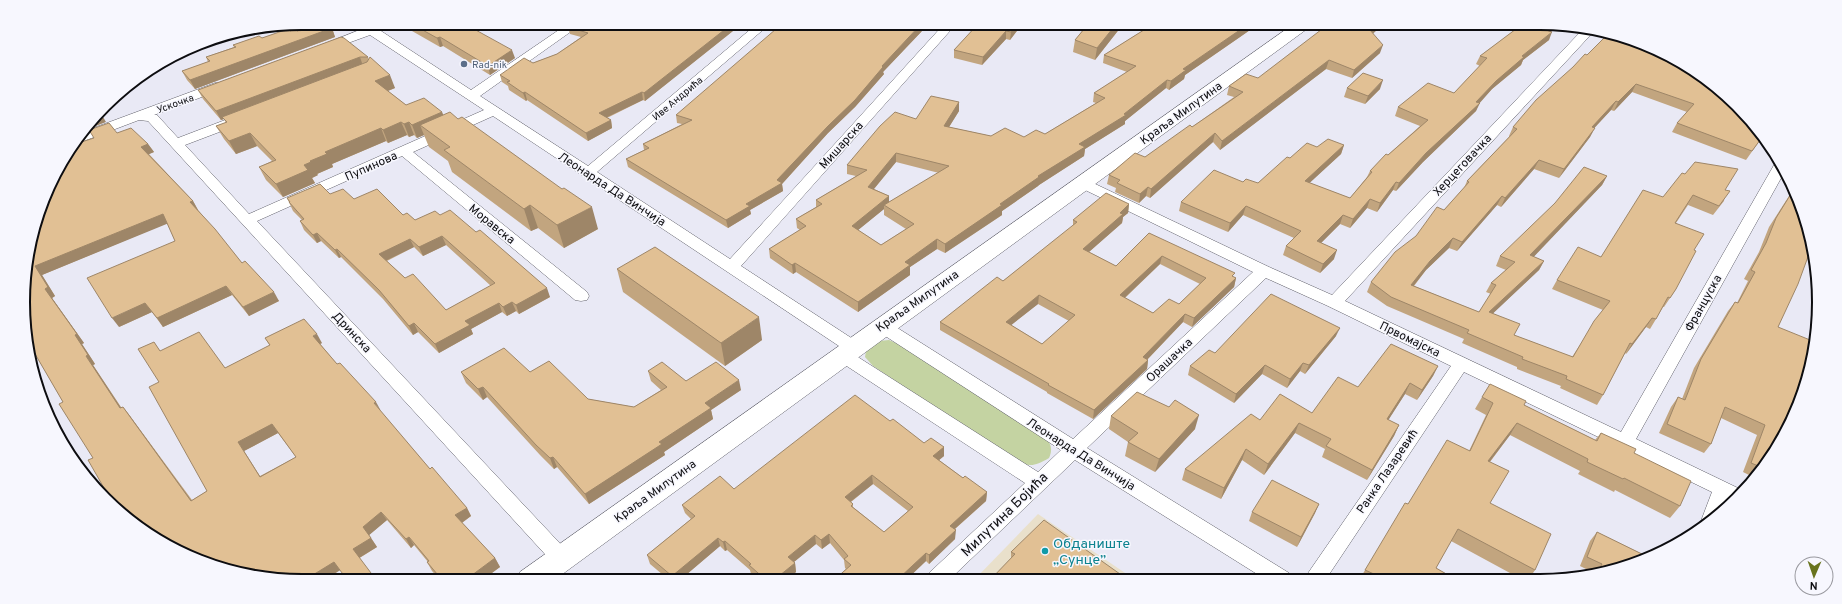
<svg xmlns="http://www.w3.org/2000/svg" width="1842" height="604" viewBox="0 0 1842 604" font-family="Overpass,sans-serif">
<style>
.education{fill:#e9e0cb}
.green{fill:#c4d3a2}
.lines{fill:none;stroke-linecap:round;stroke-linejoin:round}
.street-casing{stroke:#61616b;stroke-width:1}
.secondary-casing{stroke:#61616b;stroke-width:1}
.street{fill:#fff;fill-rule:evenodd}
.secondary{fill:#fff;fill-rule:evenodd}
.wall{fill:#c2a57f;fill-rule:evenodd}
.shaded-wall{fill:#9e8668}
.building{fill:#e1c094;stroke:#9e8668;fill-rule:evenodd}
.service-dot{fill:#5c6f8a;stroke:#f7f7fe;stroke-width:1.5}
.culture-dot{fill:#0f9aa8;stroke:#f7f7fe;stroke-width:1.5}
.labels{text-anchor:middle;stroke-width:3;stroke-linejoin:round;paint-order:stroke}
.far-service-label{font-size:10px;fill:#4e5e75;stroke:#f7f7fe;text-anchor:start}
.far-street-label{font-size:10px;fill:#0d0d10;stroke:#f7f7fe}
.street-label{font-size:12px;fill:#0d0d10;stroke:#f7f7fe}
.near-street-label{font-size:14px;fill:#0d0d10;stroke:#f7f7fe}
.near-culture-label{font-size:14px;fill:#0d838f;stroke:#f7f7fe;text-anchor:start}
.rim{fill:none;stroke:#0d0d10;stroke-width:2}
</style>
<rect width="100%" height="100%" fill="#e9e9f5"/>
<path class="education" d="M1038,514l96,65 -160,1z"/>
<path class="green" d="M889,340l9,4 149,95c5,7 5,12 2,19 -15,9 -20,9 -36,2l-140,-94 -8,-9 1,-6 13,-10z"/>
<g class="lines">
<defs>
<path id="street" d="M377,23h14l-10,8 90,59 98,-67h14l-103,73 108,70 170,-143h13l-174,149 133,87 215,-236h12l-216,243 118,77 2,4 -2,4 -9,1 188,120 23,-22 -185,-120 -2,-4 2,-4 6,-2 6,2 185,117 180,-167 -174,-85 -2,-3 2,-3h10l180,86 63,28 253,-268 11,2 -251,272 276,131 153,-267 6,-4 5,10 -149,268 106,51 -10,12 -4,-2 -4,12 -21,13 -2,-4 11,-29 -248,-120 -138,207h-22l147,-213 -123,-60 -62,-28 -179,170 202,125 3,6h-27l-190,-119 -126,120h-24l3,-6 97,-91 -189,-124 -2,-4 2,-4 9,-1 -352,-234 -80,36 174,140 2,4 -2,4 -6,1 -6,-1 -173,-144 -145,65 311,331 3,6 -3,6 -7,3 -7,-3 -406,-443 -9,-1 -58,22 -7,1 6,-10 135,-50h8l2,3 -2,3 -69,26h3l21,23 55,-21h10l1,3 -1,3 -58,22 64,69 235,-104 -114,-75 -44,16 -6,-4 2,-2z"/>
<path id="secondary" d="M1295,23h18l-2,3 -758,555h-37l4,-9z"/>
</defs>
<use href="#street" class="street-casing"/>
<use href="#secondary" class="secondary-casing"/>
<use href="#street" class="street"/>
<use href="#secondary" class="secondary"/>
</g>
<g class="wall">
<path d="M404,23h59l52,35 -25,17 -47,-29 -3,1 -35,-20z"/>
<path d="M501,23h66l-11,7 -18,-3 -6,4z"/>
<path d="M743,23l-98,78 -2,-1 -36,18 4,2 1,8 -24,13 -61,-41 -1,1 -17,-11 -1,-4 -6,-4 -2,-7 57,-21 24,-17 -11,-3 -2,-7z"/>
<path d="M971,23h52l-13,17 -4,-1 -24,26 -28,-7v-8l18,-19h-1z"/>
<path d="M1089,23h35l-29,37 -22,-8 2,-12z"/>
<path d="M1155,23h105l-20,14 -55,38 -1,4 -15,11 -3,-2 -41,33v3l-40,25 -1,7 -45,29 -1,1 -36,25v4l-57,38 -8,-4 -27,18v8l-52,37 -62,-40 -3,2 -23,-16 -1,-9 31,-19 -3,-2 -1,-9 20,-12v-7l40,-24 -9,-2v-9l69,-46 43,-17v9l-10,16 42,9 33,1 21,-3 51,-31 -3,-1 1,-9 33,-21 -24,-9 1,-8zM896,162l43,11 -50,29v-6l-15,-7zM884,209v6l22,14 -25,16 -23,-15z"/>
<path d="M1516,23h24l17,2 -7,6 -1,9 -26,20 -2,5 -29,24 -13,14 -3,8 -53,51 -27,29 -3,-1 -16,22 -10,-4 -17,20 -10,-4 -19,19 13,16 -14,14 -37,-18 3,-9 8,-8 -51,-23 -15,17 -49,-21 2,-9 62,-20 15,1 32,-25 27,-11 27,-2 -3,9 -32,29 41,15 17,-21 3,-6 50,-45 -25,-10 3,-9 56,-14 26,-27 -4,-2 4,-8 42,-31z"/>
<path d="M332,28l3,9 -140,52 -8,-9 -5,-9 26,-9 -2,-5 28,-10 -1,-2 57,-14h7z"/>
<path d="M922,31l-39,41 1,2 -29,33 -27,26 -46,51 1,7 -33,19 1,4 -23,14 -100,-61 -2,-8 18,-9 -1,-6 39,-20 -5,-1 -1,-8z"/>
<path d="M1373,33l7,20 -28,25 -26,-9 -106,81 -7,-8 -63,56 -4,-2 -7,7 -24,-11 1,-4 -9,-4 2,-9 36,-18 47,-30 42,-30 -7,-2 2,-9 29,-8z"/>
<path d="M341,37l27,20 1,3 26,28 -7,3 18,14 36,7 1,3 155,114 -34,19 -26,-20 -7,3 -79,-59 -4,-11 -19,-14 -5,-12 -7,3 -3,-3 -5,2 -2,-2 -19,8 -2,-2 -54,23 1,3 -16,7 1,1 -6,3 3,5 -32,14 -17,-17 -7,-13 13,-6 -15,-15 -21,8 -12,-15 -8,-13 10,-3 -2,-4 -3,1 -18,-21 -5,-9z"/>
<path d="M1587,55l176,81 -17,24 -74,-28 5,-9 10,-11 -55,-20 -18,19 -3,-1 -17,18 -4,9 -31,41 -25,-9 -33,38 -4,-2 -40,46 -8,-3 -23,22 -12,16 65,26 12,-18 -5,-2 5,-9 15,-13 -10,-4 4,-10 107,-80 -5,9 -69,72 11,4 -5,9 -46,43 21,22 58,22 31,-47 -51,-21 5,-9 44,-23 62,-60 62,-7 -1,11 -11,14 -25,-10 -12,18 18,27 -18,39 -12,18h-1l-7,12 -6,10 -4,-2 -20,27 -1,-1 -22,42 -6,10 -37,-17 1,-2 -44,-17v-2l-55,-24 2,-4 -77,-33 -20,-14 4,-10 45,-46 28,-26 20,-22 3,-7 42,-44v-1l4,-9z"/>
<path d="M1347,88l33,1 -15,15 -21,-7z"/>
<path d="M117,133l31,11 6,8 -5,2 44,47 5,9 44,53 37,38 -30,15 -17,-21 -69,32 -11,-15 -33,15 56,-86 -8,-18 -125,52 13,21 -3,2 32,45 -2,1 13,20 -2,1 28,42h2l7,9 62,84 15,-9 -48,-109 -5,-40 6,9 65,17 45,-22 -5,-8 57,5 -2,1 17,20 43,47 50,58 37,39 4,8 -9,7 33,35 5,9 -19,14h-40l-9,-10 -5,-9h1l-14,-17 -3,3 -24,-28 -18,15 8,12 -54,34h-21l-209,-123 -30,-56 -26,-45 -12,-91zM278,433l18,24 -36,19 -16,-25z"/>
<path d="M1792,185l6,10 16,54 -2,-1 -3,6 -31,73 4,114 -29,36 -10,-5 14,-37 -36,-17 -10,26 -7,9 -45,-20 12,-26 7,-10 4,2 12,-31 34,-57 7,-9 2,1 11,-22 -4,-2 15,-27 10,-25 20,-31z"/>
<path d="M330,194l24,5 49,16 12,5 25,-5 36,17 74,65 -31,17 -3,-3 -9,5 -5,-4 -31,17 2,5 -34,19 -21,-21 -5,3 -30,-36 -42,-42 -2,1 -18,-17 -4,2 -13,-13 -4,-9 2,-1 -9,-9 -6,-13zM446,245l45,41 -45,24 -41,-32 -18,-17 27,-14 9,9z"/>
<path d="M1129,204l-1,9 -5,4 -1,6 -33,29 27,14 33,-33 87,45 -2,9 -42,40 -9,-5 -36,38h1l-1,9 -54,50 -46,-26v-1l-107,-62v-8l63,-41 70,-55v-6zM1160,264l40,20 -21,20 -26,9 -28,-15zM1038,304l31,17 -27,23 -31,-19z"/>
<path d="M617,269l145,71 -37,26 -102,-74z"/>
<path d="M1336,336l-31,38 -5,-3 -13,17 -25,-14 -28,29 -46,-28 2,-9 25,-13z"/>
<path d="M1438,366l-5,10 -16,24 -12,-6 -17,26 11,5 -5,11 -27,44 -45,-23 3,-8 -30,-16 -31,42 -22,-15 -21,39 -39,-19 3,-11 75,-49 52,-7z"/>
<path d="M648,371l38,10 55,9 -30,20 2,9 -49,33 1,3 -76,49 -32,-37 -3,2 -14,-14 -53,-58 -4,3 -17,-17 -5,-11h69l58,27 46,8 27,-17 -10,-9z"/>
<path d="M1482,397l42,8 71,35 6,-7 33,20 46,53 -10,12 -55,-28 -1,2 -36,-18 2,-3 -70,-36 -20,27v41l45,67 -6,9h-8l-70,-38 -15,27 19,11h-95l5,-9 43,-66 61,-53 17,-36 -11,-6z"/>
<path d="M1111,416l84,13 -40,43 -30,-16 3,-14 -19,-13z"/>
<path d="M890,421l34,22 20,4v9l-5,4 24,18 24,14 -1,9 -31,28v10l-26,25 -3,-3 -20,19h-72l12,-11 -1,-1 -1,-8 -14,-17 -8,6 -6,-5 -22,18 1,1 1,9 -10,8h-28l-7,-6 -1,-4 -23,-20 -2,1 -5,-5 -40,34h-11l-19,-16 -3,-9 44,-36 -6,-6 -3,-8 52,-16zM873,484l35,27 -24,21 -31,-25v-3l-2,-2z"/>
<path d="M1319,504l-4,9 -18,34 -48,-26 3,-9z"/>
<path d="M1597,532l51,25 -54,16 -14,-7 10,-25z"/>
<path d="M1011,552l116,27 -116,-20z"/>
</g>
<g class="shaded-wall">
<path d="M532,23h5l1,4 -6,4 -2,-7z"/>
<path d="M554,23h13l-11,7z"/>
<path d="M733,23h10l-98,78 -1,-8z"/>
<path d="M922,23h8l-8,8 -39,41 1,2 -29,33 -27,26 -46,51 1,7 -33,19 1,4 -23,14 -2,-8 51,-40z"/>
<path d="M1018,23h5l-13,17 1,-8z"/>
<path d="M1117,23h7l-29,37 2,-12z"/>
<path d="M1250,23h10l-20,14 -55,38 -1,4 -15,11 2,-9 12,-12z"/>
<path d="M1378,23h7l-17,15 2,-8z"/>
<path d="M1552,24l5,1 -14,13 3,-8z"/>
<path d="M332,28l3,9 -140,52 -5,-9z"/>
<path d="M1006,31v8l-24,26 1,-8z"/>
<path d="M1552,32l-3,8 -26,20 -2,5 -29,24 -14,16 2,-2 -4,8 -53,51 -27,29 3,-8 27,-30 50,-51 20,-21 26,-25z"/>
<path d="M440,37l3,9 -3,1 -3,-9z"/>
<path d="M1383,45l-3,8 -28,25 2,-8z"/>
<path d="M512,50l3,8 -25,17 -2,-9z"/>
<path d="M360,57l3,9 -141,51 2,2 -3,1 -5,-9z"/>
<path d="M1329,60l-3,9 -106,81 2,-9z"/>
<path d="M390,75l5,13 -15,6 -5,-13z"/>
<path d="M1167,80l-1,8 -41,33v3l-40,25 -1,7 -45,29 -1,1 -36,25v4l-57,38v-9l93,-68 41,-32 45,-30z"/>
<path d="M1383,80l-3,9 -15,15 3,-8z"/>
<path d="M1636,84l-4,8 -18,19 4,-9z"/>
<path d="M525,92l2,8 -1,1 -3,-8z"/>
<path d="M642,92l1,8 -42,20 -2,-7z"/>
<path d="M1616,101l-5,9 -24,26 5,-9z"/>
<path d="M959,102v9l-15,24v-9z"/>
<path d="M100,112l6,10 -18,7 -2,-3z"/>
<path d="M442,112l5,13h-27l4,10 -7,3 -5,-13z"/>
<path d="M611,120l1,8 -24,13 -2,-8z"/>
<path d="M401,122l6,13 -19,8 -5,-13z"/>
<path d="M409,122l5,13 -5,2 -5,-13z"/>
<path d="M381,128l5,13 -54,23 1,3 -16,7 1,1 -6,3 3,5 -32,14 -7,-13 49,-32z"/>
<path d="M1595,128l-5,9 -31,41 5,-9z"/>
<path d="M250,133l7,13 -21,8 -7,-13z"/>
<path d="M1215,133l-2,9 -63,56 1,-9z"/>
<path d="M148,144l6,8 -7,3 -6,-8z"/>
<path d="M1344,145l-3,9 -39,36 3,-9z"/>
<path d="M896,153v9l-28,34v-9z"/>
<path d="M1539,160l-5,9 -33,38 4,-9z"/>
<path d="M1607,176l-5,9 -76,80 4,-10z"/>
<path d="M1396,182l-3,8 -16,22 3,-9z"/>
<path d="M1148,187l-2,9 -7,7 1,-9z"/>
<path d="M889,196v9h-5v4l-32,26v-9z"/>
<path d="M1502,196l-5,9 -40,46 5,-9z"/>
<path d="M1370,199l-3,9 -17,20 3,-9z"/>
<path d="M193,201l5,9 -2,1 -6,-9z"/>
<path d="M1129,204l-1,9 -5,4 -1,6 -40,35 1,-9 37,-36z"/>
<path d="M530,205l8,23 -7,3 -7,-22z"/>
<path d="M1246,206l-3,9 -15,17 2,-9z"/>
<path d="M592,207l6,22 -34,19 -7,-23z"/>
<path d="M163,214l6,9 -127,52 13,21 -3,2 32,45 -2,1 13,20 -2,1 34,52 -7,-9 -34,-52 -41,-67 -10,-23z"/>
<path d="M1343,215l-3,9 -26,26 3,-9z"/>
<path d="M317,233l4,8 -4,2 -4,-8z"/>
<path d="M442,236l4,9 -23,11 -4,-9z"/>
<path d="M1453,238l-4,10 -23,22 -19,24 4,-9 19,-24z"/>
<path d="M410,239l4,8 -31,15 -4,-8z"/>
<path d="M937,239v10l-27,18v8l-52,37v-10l47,-40z"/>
<path d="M337,249l4,8 -2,1 -4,-8z"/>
<path d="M1337,250l-3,9 -14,14 3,-9z"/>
<path d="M1162,256l-2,8 -41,39 1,-8z"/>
<path d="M1544,261l-5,9 -54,51 4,-9z"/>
<path d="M795,263l1,9 -3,2 -1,-9z"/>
<path d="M1236,278l-2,9 -42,40 2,-9z"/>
<path d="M226,286l6,9 -69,32 -6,-9z"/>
<path d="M547,288l3,9 -31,17 -3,-9z"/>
<path d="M274,292l5,9 -30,15 -6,-9z"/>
<path d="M1039,295l-1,9 -33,26 1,-8z"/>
<path d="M512,302l4,9 -9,5 -4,-9z"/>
<path d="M145,303l7,9 -33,15 -7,-9z"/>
<path d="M499,303l3,9 -31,17 2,5 -34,19 -4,-9 30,-23z"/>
<path d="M1185,314l-2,8 -42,44 2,-9z"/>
<path d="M759,317l3,23 -37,26 -4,-23z"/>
<path d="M1652,318l-6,9 -20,27 6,-10z"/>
<path d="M414,323l4,9 -5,3 -4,-9z"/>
<path d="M1340,328l-4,8 -31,38 4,-9z"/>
<path d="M317,334l5,9 -4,2 -5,-9z"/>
<path d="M31,347l8,9 -2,1 -8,-9z"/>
<path d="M1148,360l-1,9 -54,50 1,-9z"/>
<path d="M1303,363l-3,8 -13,17 3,-9z"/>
<path d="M1265,365l-3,9 -28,29 2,-9z"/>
<path d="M1438,366l-5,10 -16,24 5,-10z"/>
<path d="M739,380l2,10 -30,20 2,9 -49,33 1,3 -76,49 -4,-10 74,-52 46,-39z"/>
<path d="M1410,383l-5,11 -23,36 5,-11z"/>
<path d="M483,387l4,10 -4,3 -5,-11z"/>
<path d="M376,402l5,9 -7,-8z"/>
<path d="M123,407l7,9 68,94 -7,-9z"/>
<path d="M1199,415l-4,14 -40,43 4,-13z"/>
<path d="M1299,423l-4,10 -31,42 4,-11z"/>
<path d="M1517,423l-7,12 -29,38 7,-12z"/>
<path d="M272,424l6,9 -34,18 22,35 -28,-44z"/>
<path d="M1399,425l-5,11 -27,44 5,-10z"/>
<path d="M944,447v9l-11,9v-9z"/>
<path d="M1246,449l-4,11 -21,39 3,-11z"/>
<path d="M553,457l4,10 -3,2 -4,-11z"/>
<path d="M872,475l1,9 -28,22v-9z"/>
<path d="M987,492l-1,9 -37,33 1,-8z"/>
<path d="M1319,504l-4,9 -18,34 4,-10z"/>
<path d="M467,508l4,8 -11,8 -5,-9z"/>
<path d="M381,512l6,8 -19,16 -5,-9z"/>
<path d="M956,530l-1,9 -26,25v-9z"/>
<path d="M829,534l1,9 -8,6 -1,-9z"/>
<path d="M815,535l1,9 -27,22 -1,-9z"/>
<path d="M409,537l5,8 -3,3 -5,-9z"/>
<path d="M371,538l6,9 -18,11 -6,-9z"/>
<path d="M718,538l2,8 -40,34h-7l-1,-4z"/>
<path d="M725,541l2,9 -2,1 -2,-9z"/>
<path d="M926,553v8l-20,19h-9z"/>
<path d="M495,558l5,9 -19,14h-17z"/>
<path d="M334,562l6,8 -17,11h-20z"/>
<path d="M795,563l1,9 -10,8h-12z"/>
</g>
<g class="building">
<path d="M322,23h4l6,5 -142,52 -8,-9 28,-10 -4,-4 30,-10 -3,-2 26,-9 3,2 26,-9 2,2 5,-2 2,2z"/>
<path d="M410,23h53l49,27 -24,16 -48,-29 -3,1z"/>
<path d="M574,23h159l-89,70 -2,-1 -43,21 12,7 -25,13 -61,-41 -2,1 -16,-11 3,-1 -10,-6 24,-17 9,5 24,-9 31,-21 -20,-6z"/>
<path d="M783,23h139l-40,43 1,1 -28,33 -27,26 -51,54 5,3 -36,21 4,2 -24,14 -100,-61 23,-11 -6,-4 49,-24 -16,-5z"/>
<path d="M972,23h46l-7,9 -5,-1 -23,26 -29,-7 24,-26z"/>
<path d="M1089,23h28l-20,25 -22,-8z"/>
<path d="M1155,23h95l-67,46 3,1 -15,11 -4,-1 -43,34 2,1 -47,29 6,3 -47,29 1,1 -39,27 2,1 -57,39 -8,-5 -32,23 5,3 -52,37 -63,-39 -3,2 -23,-16 37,-23 -10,-7 26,-15 -6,-4 51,-30 -20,-5 33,-39 15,-14 21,7 15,-23 28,6 -15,24 47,10 14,-8 19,9 12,-7 9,4 60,-36 -11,-5 42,-27 -32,-11zM896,153l53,13 -65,39 30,19 -33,21 -29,-19 37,-30 -21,-9z"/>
<path d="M1330,23h48l-8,7 13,15 -29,25 -25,-10 -107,81 -7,-8 -64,56 -3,-2 -8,7 -23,-11 3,-3 -11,-5 26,-22 10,4 45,-32 2,2 51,-35 -14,-6 17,-12 12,4z"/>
<path d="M1524,23h16l12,1 -6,6 6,2 -30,24 2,1 -28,24 -20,21 4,1 -54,50 -27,30 -3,-1 -16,21 -10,-4 -17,20 -10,-4 -26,26 20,9 -14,14 -37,-18 15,-15 -55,-25 -16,17 -49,-21 33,-32 29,12 3,-3 12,4 29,-26 3,1 17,-15 10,4 11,-8 16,6 -39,36 45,17 22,-26 -2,-1 16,-17 2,1 40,-35 -30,-13 30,-24 26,10 33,-35 -7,-2z"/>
<path d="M1609,33l38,11 48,26 42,35 26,31 -11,15 -75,-28 17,-19 -58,-20 -18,18 -2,-1 -24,26 3,1 -31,41 -25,-9 -34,38 -3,-2 -40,46 -9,-4 -23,23 -19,24 68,27 17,-27 -5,-2 24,-21 -15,-6 55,-53 29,-36 23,9 -77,79 14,6 -55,51 31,12 -6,11 59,22 21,-36 16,-20 -53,-21 21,-33 23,10 42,-67 20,7 19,-24 3,1 10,-12 43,7 -13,21 5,1 -11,15 -26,-11 -18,28 29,11 -10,16 2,1 -20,38 -6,9 -2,-1 -12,22 -4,-1 -20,26 -2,-1 -27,52 -37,-16 1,-3 -45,-17 1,-2 -56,-24 2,-3 -78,-33 -20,-15 24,-30 21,-16 21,-29 7,3 25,-28 -2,-1 50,-52 -4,-2 23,-27 37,-33 12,-13 2,1z"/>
<path d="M341,37l3,1 24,19h-8l-144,54 -18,-21z"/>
<path d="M370,57l20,18 -15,6 31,24 18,-7 18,14 -30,13 -3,-3 -5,2 -3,-2 -18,8 -2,-2 -56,24 2,2 -17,7 1,1 -7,3 4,5 -32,14 -17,-17 17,-7 -26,-27 -21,8 -13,-15 11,-4 -5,-5 145,-55z"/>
<path d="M1363,73l20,7 -15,16 -21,-8z"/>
<path d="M450,112l8,7 4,-2 100,72 2,-1 28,19 -35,18 -27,-20 -6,4 -80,-59 6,-3 -30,-22z"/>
<path d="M109,123l8,10 14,-5 17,16 -7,3 52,54 -3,1 25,27 27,34 3,-2 29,31 -31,15 -17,-21 -69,32 -12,-15 -33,15 -25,-40 88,-37 -12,-27 -128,52 13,21 -3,2 32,45 -2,1 13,20 -2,1 34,52 3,-1 68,94 16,-10 -58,-104 10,-5 -21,-33 16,-7 6,9 39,-19 26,36 45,-23 -5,-7 39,-19 13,15 -4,2 24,28 3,-1 36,39 -2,1 56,66 2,-2 35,41 -12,7 40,43 -31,23h-21l-16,-19 2,-1 -20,-24 -3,2 -25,-27 -18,15 8,11 -18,11 24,32h-29l-14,-19 -31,19 -56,-5 -52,-16 -48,-26 -31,-25 -28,-49 5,-2 -34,-54 4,-2 -32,-55 -2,1 -1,-2 -4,-26 1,-54 27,-88 20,-33 22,-7 -5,-8zM272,424l24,33 -36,20 -22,-35z"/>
<path d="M320,184l10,10 13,-5 11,10 23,-10 26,26 4,-2 8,7 20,-9 5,4 10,-5 26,22 4,-2 67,58 -31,17 -4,-3 -9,5 -4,-4 -34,18 5,4 -35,19 -21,-21 -5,3 -30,-36 -42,-41 -2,1 -18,-17 -4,2 -13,-14 4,-2 -15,-17h1l-3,-4zM442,236l53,47 -49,27 -33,-36 -8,4 -26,-24 31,-15 9,8z"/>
<path d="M1794,189l4,6 15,51 -4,8 -11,30 -20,43 37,15 -1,15 -32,84 -21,26 -10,-4 14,-38 -40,-18 -14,37 -44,-20 11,-27 7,3 16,-41 34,-57 3,1 17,-31 -4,-2 15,-27 10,-25z"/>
<path d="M1106,193l23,11 -9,9 3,1 -40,35 33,17 33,-33 86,40 -3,3 4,2 -42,40 -9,-4 -42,43 5,3 -54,50 -46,-25 1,-1 -109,-62 57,-45 6,4 74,-59 -4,-2zM1162,256l44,22 -27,26 -10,-5 -16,14 -33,-18zM1039,295l36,20 -33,29 -36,-22z"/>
<path d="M655,247l104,70 -38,26 -104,-74z"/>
<path d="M1271,294l69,34 -31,37 -6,-2 -13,16 -25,-14 -29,29 -46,-28 19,-16 6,3z"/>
<path d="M1391,344l47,22 -16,24 -12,-7 -23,36 12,6 -27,45 -46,-24 5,-7 -32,-16 -31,41 -22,-15 -22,39 -39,-19 66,-55 9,6 20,-26 32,19 26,-36 20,10z"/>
<path d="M504,348l26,24 19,-11 39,38 46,8 33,-20 -19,-16 14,-9 24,19 30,-19 23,18 -34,23 6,5 -52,34 3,2 -77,50 -32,-37 -3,1 -14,-13 -53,-58 -5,2 -17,-17z"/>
<path d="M1490,384l36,17 -2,4 73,36 4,-8 35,16 -2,4 57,28 -11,25 -56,-28 -1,1 -36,-17 1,-3 -71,-36 -29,38 21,10 -19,32 61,31 -16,36 -77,-41 -22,39 19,11h-70l-20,-9 40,-67 3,1 39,-64 23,11 23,-48 -11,-6z"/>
<path d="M1137,392l32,15 6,-7 24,15 -40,44 -31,-17 10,-9 -27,-17z"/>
<path d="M855,395l35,26 3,-2 31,24 7,-5 13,9 -11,9 30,22 2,-2 22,16 -37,34 6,4 -27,25 -3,-2 -29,27h-63l17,-15 -7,-6 4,-3 -19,-22 -8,6 -6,-5 -27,22 7,6 -21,17h-8l-17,-15 2,-1 -26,-23 -2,1 -5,-4 -46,38 -25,-21 48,-39 -13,-11 38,-29 14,13zM872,475l41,32 -29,25 -33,-26 2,-2 -8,-7z"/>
<path d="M1272,480l47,24 -18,33 -49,-25z"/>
<path d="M1044,520l83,59 -137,1 25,-26 -4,-2z"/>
<path d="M1597,532l51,25 -50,15 4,-8 -15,-7z"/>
<path d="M621,575l5,5h-12z"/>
<path d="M686,577l3,3h-7z"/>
</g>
<circle class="service-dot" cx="464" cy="64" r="4"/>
<circle class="culture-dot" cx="1045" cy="551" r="4"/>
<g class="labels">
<g class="far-service-label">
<text x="472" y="68">Rad-nik</text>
</g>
<g class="far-street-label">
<text transform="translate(677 98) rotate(-40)" y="4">Иве Андрића</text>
<text transform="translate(175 103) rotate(-20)" y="4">Ускочка</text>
</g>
<g class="street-label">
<text transform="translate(1181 113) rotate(-36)" y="4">Краља Милутина</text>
<text transform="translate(841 145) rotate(-48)" y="4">Мишарска</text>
<text transform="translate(1462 165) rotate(-47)" y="4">Херцеговачка</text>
<text transform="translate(371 166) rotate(-24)" y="4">Пупинова</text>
<text transform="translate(612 189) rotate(33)" y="4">Леонарда Да Винчија</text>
<text transform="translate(492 224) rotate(39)" y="4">Моравска</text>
<text transform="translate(917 301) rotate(-35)" y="4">Краља Милутина</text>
<text transform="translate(1703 303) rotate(-61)" y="4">Француска</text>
<text transform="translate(352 332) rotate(47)" y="4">Дринска</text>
<text transform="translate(1410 339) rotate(26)" y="4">Првомајска</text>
<text transform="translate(1169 360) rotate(-43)" y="4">Орашачка</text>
<text transform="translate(1081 454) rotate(32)" y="4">Леонарда Да Винчија</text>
<text transform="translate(1387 471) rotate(-56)" y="4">Ранка Лазаревић</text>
<text transform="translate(655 491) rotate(-36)" y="4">Краља Милутина</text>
</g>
<g class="near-street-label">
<text transform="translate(1004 514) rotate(-44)" y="5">Милутина Бојића</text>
</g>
<g class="near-culture-label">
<text x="1053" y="548">Обданиште<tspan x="1053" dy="16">„Сунце”</tspan></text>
</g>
</g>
<path d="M0 0H1842V604H0ZM302 30H1540A272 272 0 0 1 1812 302V302A272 272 0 0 1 1540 574H302A272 272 0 0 1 30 302V302A272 272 0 0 1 302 30Z" fill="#f7f7fe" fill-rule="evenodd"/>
<path class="rim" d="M302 30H1540A272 272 0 0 1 1812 302V302A272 272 0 0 1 1540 574H302A272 272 0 0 1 30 302V302A272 272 0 0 1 302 30Z"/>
<g transform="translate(1814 576) rotate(182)"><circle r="19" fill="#f7f7fe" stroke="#99999f"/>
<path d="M0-3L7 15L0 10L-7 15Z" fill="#68731e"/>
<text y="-6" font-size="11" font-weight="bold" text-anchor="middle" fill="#0d0d10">N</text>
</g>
</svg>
